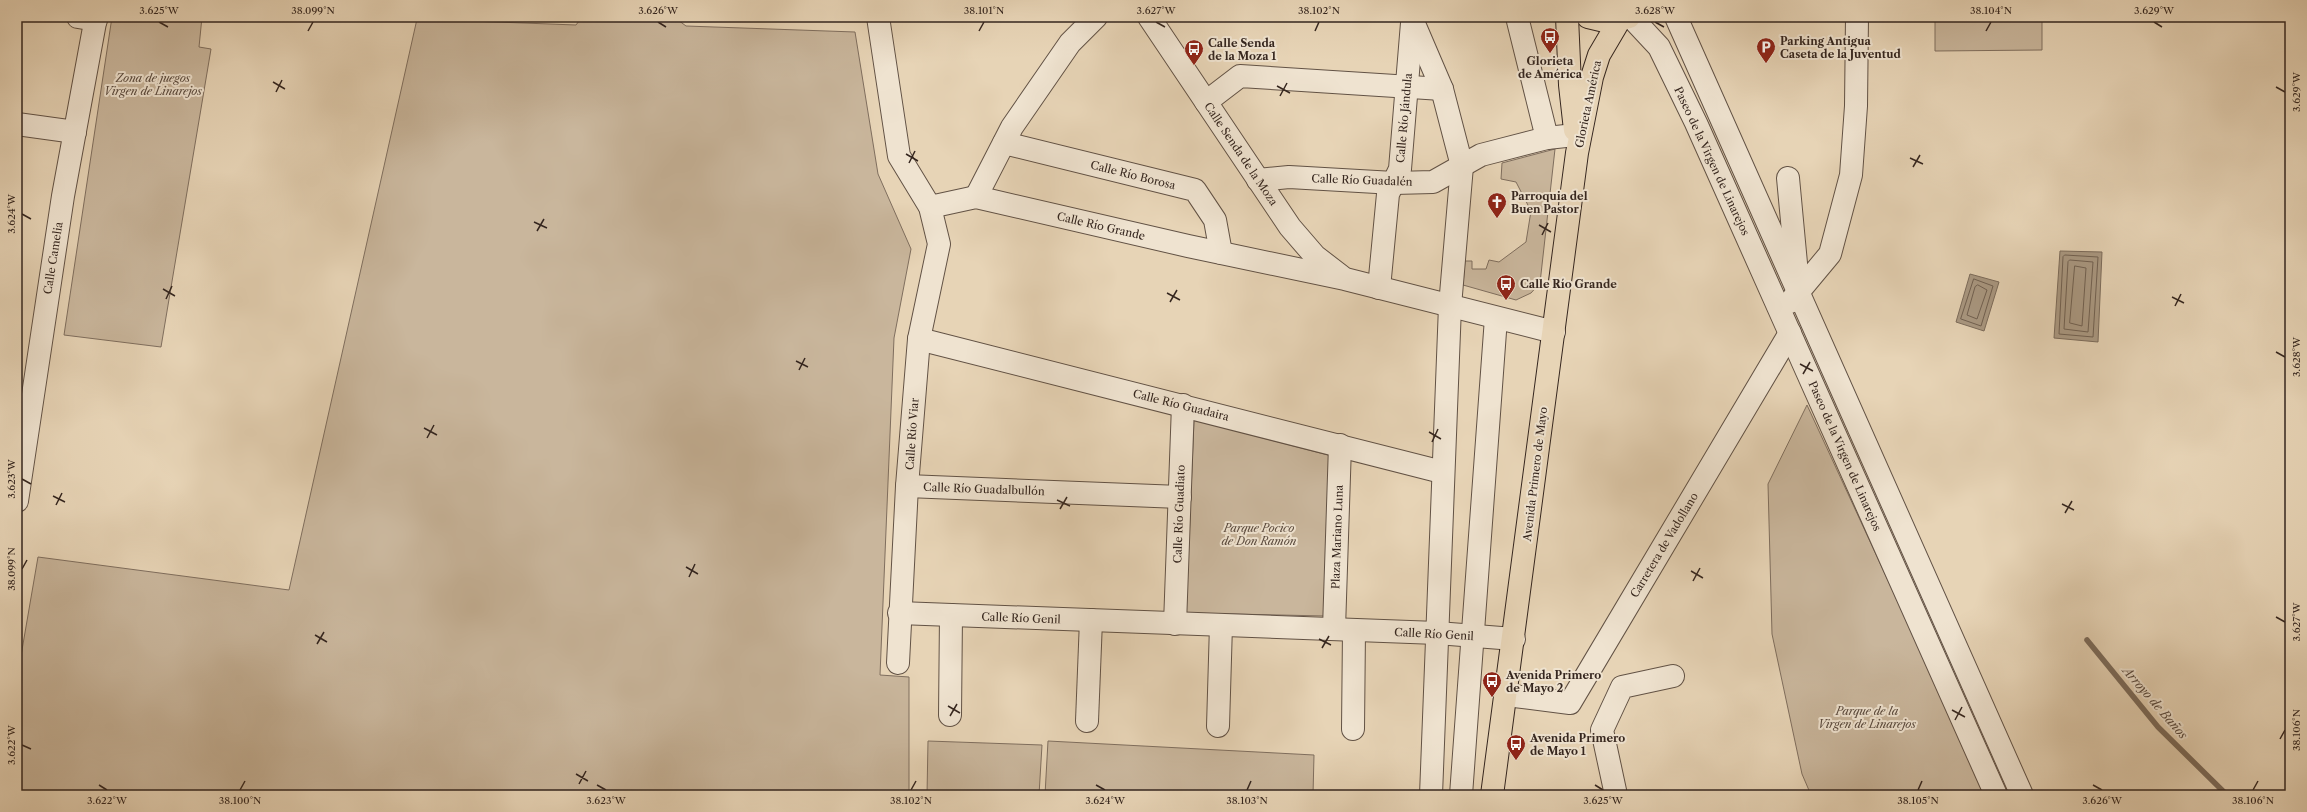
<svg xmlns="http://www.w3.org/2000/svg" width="2307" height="812" font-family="'Libre Caslon Text',serif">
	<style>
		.green { fill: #c9b69c; stroke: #7f6e5e }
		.water { fill: #aa9983; stroke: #7b6b5b }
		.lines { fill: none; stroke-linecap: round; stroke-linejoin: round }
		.shore { stroke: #706051; stroke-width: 1 }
		.stream { stroke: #7b6b5b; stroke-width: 5.5 }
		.minor-casing { stroke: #625245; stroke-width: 24 }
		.major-casing { stroke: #35261f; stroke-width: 24 }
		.minor { stroke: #efe3d0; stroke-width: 22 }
		.major { stroke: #e7d4b6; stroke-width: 22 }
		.ticks { fill: none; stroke: #35261f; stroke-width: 1.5 }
		.labels { text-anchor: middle; stroke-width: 4; stroke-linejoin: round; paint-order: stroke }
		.poi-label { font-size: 11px; font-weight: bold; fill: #35261f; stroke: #efe3d0; text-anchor: start }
		.park-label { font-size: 11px; font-style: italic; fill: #5a4a3e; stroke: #efe3d0 }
		.street-label { font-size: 11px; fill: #35261f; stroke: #efe3d0 }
		.water-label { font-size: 12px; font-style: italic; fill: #58483d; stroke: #efe3d0 }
		.neatline { fill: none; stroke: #35261f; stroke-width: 1.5 }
		.ticks-label { font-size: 10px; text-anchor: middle; fill: #35261f }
	</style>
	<rect width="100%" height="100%" fill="#e7d4b6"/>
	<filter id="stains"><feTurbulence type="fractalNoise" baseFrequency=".005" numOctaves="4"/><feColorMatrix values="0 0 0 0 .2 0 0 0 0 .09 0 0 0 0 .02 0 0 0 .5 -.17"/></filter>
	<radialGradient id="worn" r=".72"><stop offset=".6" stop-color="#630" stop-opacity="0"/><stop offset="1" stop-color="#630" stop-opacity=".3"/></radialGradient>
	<g class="green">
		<polygon points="112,17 202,17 199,47 211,49 161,347 64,335"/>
		<polygon points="582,17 674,17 686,26 855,32 878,174 911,249 894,338 880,675 909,677 909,795 17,795 17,679 38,557 289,590 417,19 576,25"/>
		<polygon points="1935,17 2042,17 2042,50 1935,51"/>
		<polygon points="1555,149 1540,283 1531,293 1516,300 1463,285 1465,261 1472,261 1472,269 1486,269 1489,260 1499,262 1526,242 1531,211 1516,182 1501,179 1502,163"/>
		<polygon points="1807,405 1987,795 1811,795 1802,774 1772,634 1768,484"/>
		<polygon points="1194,420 1332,456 1326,616 1186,613"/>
		<polygon points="928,741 1042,745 1039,795 927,795"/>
		<polygon points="1048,741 1314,755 1313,795 1045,795"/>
	</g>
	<g class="water">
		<polygon points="2060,251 2102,252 2098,342 2054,338"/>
		<polygon points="1970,274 1999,282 1984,331 1956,322"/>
	</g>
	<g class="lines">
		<g class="shore">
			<polygon points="2065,255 2098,257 2093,337 2059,334 2063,257"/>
			<polygon points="2070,260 2093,262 2088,332 2064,329 2068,262"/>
			<polygon points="2075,266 2086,268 2082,326 2070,323"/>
			<polygon points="1974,279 1993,286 1981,326 1961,319"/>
			<polygon points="1978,285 1987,290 1977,319 1967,315 1975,287"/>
		</g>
		<polyline class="stream" points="2087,640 2158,727 2227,795"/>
		<defs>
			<g id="minor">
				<polyline points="78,17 96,20"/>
				<polyline points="878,17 899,156 930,207 939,244 919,339 907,486 898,663"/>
				<polyline points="1149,17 1290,227 1315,256 1341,276"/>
				<polyline points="1517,17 1547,138"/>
				<polyline points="1631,17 1659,47 1696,123 1996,795"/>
				<polyline points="1676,17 2022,795"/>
				<polyline points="1412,19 1442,89 1462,166 1450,306 1431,795"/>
				<polyline points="1206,102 1240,76 1442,89"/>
				<polyline points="17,124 75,132"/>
				<polyline points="1004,143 1195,190 1215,220 1221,253"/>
				<polyline points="1788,178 1797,274"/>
				<polyline points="1258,180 1289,177 1394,183 1433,182 1481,155 1547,138 1575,135"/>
				<polyline points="976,197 1012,127 1070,43 1096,17"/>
				<polyline points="930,207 976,197 1188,246 1345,279 1554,332"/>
				<polyline points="1379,288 1388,194 1400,169 1412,23"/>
				<polyline points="1790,302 1830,254 1851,175 1856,106 1857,17"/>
				<polyline points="919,339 1442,472"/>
				<polyline points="907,486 1180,497"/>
				<polyline points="17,501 63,196 96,17"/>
				<polyline points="899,613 1437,633 1514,639"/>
				<polyline points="1175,624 1183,405"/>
				<polyline points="1334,629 1340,445"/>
				<polyline points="1506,695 1570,703 1790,333"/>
				<polyline points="950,715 951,615"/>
				<polyline points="1087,721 1091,620"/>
				<polyline points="1218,726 1221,625"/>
				<polyline points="1353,729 1354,630"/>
				<polyline points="1461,795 1496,318"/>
				<polyline points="1616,795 1602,730 1622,687 1673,676"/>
			</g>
			<g id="major">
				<polyline points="1567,17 1570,85 1575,130"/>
				<polyline points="1588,17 1609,22 1629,17"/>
				<polyline points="1492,795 1577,153 1592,77 1599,55 1619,21"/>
			</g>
		</defs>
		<use href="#minor" class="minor-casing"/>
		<use href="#major" class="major-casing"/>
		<use href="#minor" class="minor"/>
		<use href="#major" class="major"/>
	</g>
	<path class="ticks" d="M159,22L168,27M658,22L666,27M1156,22L1165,27M1655,22L1664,27M2154,22L2162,27M308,31L313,22M979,31L984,22M1315,31L1319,22M1986,31L1991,22M273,82L285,89M1277,86L1290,93M2276,87L2285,92M276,92L282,80M1280,96L1287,83M906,154L918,161M1910,158L1923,164M909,163L915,151M1913,167L1920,155M22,214L31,219M534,222L547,228M1539,225L1551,232M537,231L544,219M1542,235L1548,223M163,289L175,296M1167,293L1180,300M2172,297L2184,303M166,299L172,286M1170,302L1177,290M2175,306L2181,294M2276,352L2285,357M796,361L808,367M1800,364L1813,371M799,370L805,358M1803,374L1810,362M424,428L437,435M1429,432L1441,439M427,438L434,425M1432,442L1438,429M22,479L31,484M53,496L65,502M1057,500L1070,506M2062,504L2074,510M56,505L62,493M1060,509L1067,497M2065,513L2072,501M686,567L698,574M22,569L27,560M1691,571L1703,578M689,577L695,564M1693,581L1700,568M2276,617L2285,622M315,635L327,642M1319,639L1331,645M317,644L324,632M1322,648L1329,636M948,706L960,713M1952,710L1965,717M950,716L957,704M1955,720L1962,707M2280,739L2285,730M22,745L31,749M576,774L588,781M579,784L586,771M99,785L107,790M597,785L606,790M1096,785L1105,790M1595,785L1603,790M2093,785L2102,790M240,790L245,781M911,790L916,781M1247,790L1251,781M1918,790L1922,781M2253,790L2258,781"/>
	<defs>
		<symbol id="bus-pin" viewBox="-11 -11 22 30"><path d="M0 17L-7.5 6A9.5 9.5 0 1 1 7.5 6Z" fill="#8f2418" stroke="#efe3d0"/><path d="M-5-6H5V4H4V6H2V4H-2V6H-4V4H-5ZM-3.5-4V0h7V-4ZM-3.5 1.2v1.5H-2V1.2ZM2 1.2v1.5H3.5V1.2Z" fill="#fff"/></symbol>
		<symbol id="parking-pin" viewBox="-11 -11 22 30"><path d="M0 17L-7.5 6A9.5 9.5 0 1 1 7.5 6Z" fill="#8f2418" stroke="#efe3d0"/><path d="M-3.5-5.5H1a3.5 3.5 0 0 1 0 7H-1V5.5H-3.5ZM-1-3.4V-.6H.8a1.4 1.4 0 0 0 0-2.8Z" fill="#fff"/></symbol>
		<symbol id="church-pin" viewBox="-11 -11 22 30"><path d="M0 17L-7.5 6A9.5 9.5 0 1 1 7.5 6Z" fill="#8f2418" stroke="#efe3d0"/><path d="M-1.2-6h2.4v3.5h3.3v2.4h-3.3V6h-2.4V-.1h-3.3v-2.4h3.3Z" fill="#fff"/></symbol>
	</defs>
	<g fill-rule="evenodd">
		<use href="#bus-pin" x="1539" y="26" width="22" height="30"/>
		<use href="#parking-pin" x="1755" y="36" width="22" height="30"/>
		<use href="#bus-pin" x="1183" y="38" width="22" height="30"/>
		<use href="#church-pin" x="1486" y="191" width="22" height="30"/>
		<use href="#bus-pin" x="1495" y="273" width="22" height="30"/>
		<use href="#bus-pin" x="1481" y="670" width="22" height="30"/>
		<use href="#bus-pin" x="1505" y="733" width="22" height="30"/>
	</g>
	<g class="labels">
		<g class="poi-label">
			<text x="1780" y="45">Parking Antigua<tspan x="1780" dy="13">Caseta de la Juventud</tspan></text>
			<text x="1208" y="47">Calle Senda<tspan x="1208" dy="13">de la Moza 1</tspan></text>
			<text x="1550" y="65" text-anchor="middle">Glorieta<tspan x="1550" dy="13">de América</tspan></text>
			<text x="1511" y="200">Parroquia del<tspan x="1511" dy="13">Buen Pastor</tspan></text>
			<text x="1520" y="288">Calle Río Grande</text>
			<text x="1506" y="679">Avenida Primero<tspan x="1506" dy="13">de Mayo 2</tspan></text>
			<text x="1530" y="742">Avenida Primero<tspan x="1530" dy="13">de Mayo 1</tspan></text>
		</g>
		<g class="park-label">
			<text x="153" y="82">Zona de juegos<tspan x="153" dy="13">Virgen de Linarejos</tspan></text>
			<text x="1259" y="532">Parque Pocico<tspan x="1259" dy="13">de Don Ramón</tspan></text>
			<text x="1867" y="715">Parque de la<tspan x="1867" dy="13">Virgen de Linarejos</tspan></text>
		</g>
		<g class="street-label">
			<text transform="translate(1588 104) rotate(-78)" y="4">Glorieta América</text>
			<text transform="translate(1404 118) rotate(-85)" y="4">Calle Río Jándula</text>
			<text transform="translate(1241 154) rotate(56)" y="4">Calle Senda de la Moza</text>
			<text transform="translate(1712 161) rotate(65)" y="4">Paseo de la Virgen de Linarejos</text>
			<text transform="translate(1133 175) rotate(14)" y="4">Calle Río Borosa</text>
			<text transform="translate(1362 180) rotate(2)" y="4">Calle Río Guadalén</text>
			<text transform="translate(1101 226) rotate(13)" y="4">Calle Río Grande</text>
			<text transform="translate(53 258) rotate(-81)" y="4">Calle Camelia</text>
			<text transform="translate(1181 405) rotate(14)" y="4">Calle Río Guadaira</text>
			<text transform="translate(912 434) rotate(-86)" y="4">Calle Río Viar</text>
			<text transform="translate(1845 456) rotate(66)" y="4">Paseo de la Virgen de Linarejos</text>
			<text transform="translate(1535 474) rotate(-83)" y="4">Avenida Primero de Mayo</text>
			<text transform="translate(984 489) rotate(2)" y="4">Calle Río Guadalbullón</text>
			<text transform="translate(1179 514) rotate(-88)" y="4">Calle Río Guadiato</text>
			<text transform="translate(1337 537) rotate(-88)" y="4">Plaza Mariano Luna</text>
			<text transform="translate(1664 545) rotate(-59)" y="4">Carretera de Vadollano</text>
			<text transform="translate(1021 618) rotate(2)" y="4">Calle Río Genil</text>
			<text transform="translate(1434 634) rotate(3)" y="4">Calle Río Genil</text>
		</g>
		<g class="water-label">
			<text transform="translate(2155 703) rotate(49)" y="4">Arroyo de Baños</text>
		</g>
	</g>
	<rect width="2307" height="812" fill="none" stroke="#e7d4b6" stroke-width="44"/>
	<rect x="22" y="22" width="2263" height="768" class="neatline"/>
	<g class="ticks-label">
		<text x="159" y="14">3.625°W</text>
		<text x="313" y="14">38.099°N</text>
		<text x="658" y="14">3.626°W</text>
		<text x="984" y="14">38.101°N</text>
		<text x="1156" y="14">3.627°W</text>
		<text x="1319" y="14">38.102°N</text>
		<text x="1655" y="14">3.628°W</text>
		<text x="1991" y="14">38.104°N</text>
		<text x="2154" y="14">3.629°W</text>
		<text transform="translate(2296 92) rotate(-90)" y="4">3.629°W</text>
		<text transform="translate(11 214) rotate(-90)" y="4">3.624°W</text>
		<text transform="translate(2296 357) rotate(-90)" y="4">3.628°W</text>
		<text transform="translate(11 479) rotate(-90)" y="4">3.623°W</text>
		<text transform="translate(11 569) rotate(-90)" y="4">38.099°N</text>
		<text transform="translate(2296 622) rotate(-90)" y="4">3.627°W</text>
		<text transform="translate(2296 730) rotate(-90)" y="4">38.106°N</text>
		<text transform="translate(11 745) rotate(-90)" y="4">3.622°W</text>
		<text x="107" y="804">3.622°W</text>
		<text x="240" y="804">38.100°N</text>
		<text x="606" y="804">3.623°W</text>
		<text x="911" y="804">38.102°N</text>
		<text x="1105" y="804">3.624°W</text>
		<text x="1247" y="804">38.103°N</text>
		<text x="1603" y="804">3.625°W</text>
		<text x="1918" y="804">38.105°N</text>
		<text x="2102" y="804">3.626°W</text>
		<text x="2253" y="804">38.106°N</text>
	</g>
	<rect width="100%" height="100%" filter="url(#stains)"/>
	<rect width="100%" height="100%" fill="url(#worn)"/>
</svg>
